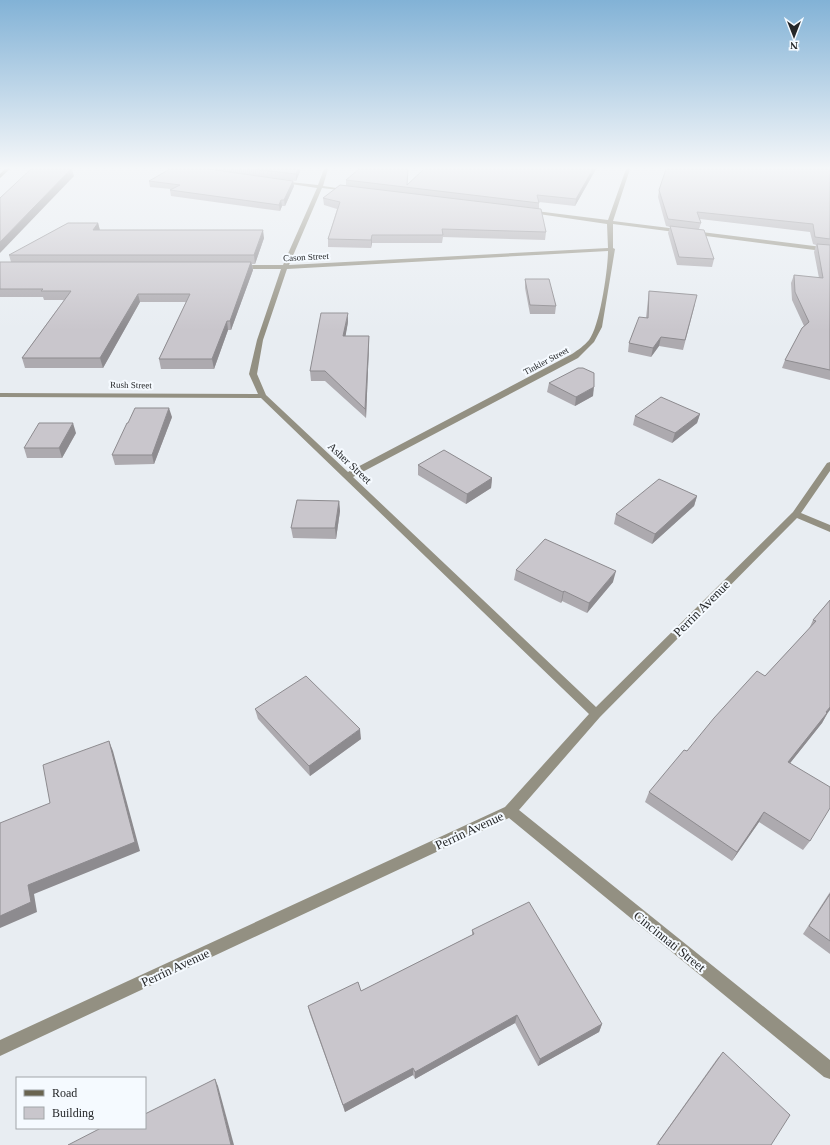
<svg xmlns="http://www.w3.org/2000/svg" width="830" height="1145" font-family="'Times New Roman',serif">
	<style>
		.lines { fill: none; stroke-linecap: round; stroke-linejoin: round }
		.street { fill: #939082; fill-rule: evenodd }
		.secondary { fill: #696450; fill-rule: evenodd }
		.wall { fill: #adaaaf }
		.shaded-wall { fill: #8d8b8f }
		.building { fill: #c9c6cc; stroke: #8d8b8f }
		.labels { text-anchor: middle; stroke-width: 4; stroke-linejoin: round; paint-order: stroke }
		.far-street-label { font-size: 9px; fill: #252729; stroke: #f5faff }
		.street-label { font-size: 11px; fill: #252729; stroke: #f5faff }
		.near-street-label { font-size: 13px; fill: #252729; stroke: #f5faff }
	</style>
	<rect width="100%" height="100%" fill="#e8edf2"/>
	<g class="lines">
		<path class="street" d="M324,169H328L323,186L350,190L348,191L322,188L289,265L608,248L607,224L525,212L528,210L608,220L626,169H630L613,221L830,248V252L613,224V248L615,249L602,327L594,342L578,358L353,477L596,707L793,512L827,463L830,462V471L801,513L830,525V532L797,518L600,717L519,810L830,1060V1079L824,1077L509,818L0,1056V1040L505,807L589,714L261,398L0,397V393L258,394L249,374L257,340L281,269H238L235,267L238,265H283L317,188L278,182L280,181L318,185ZM608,251C608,269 600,326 589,340C585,345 578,350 572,354L348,472L266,395L257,374L263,340L287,269Z"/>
		<polygon class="secondary" points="5,169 10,169 0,178 0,174"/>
	</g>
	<g class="wall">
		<polygon points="170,169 301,169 296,181 268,177 293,181 294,186 285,206 282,206 280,211 171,196 170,190 171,189 150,187 149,181"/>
		<polygon points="424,169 596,169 575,206 539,202 539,209 546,232 545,240 443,237 442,243 372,243 371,248 328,247 328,239 337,209 324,205 323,198 346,185 346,180 408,185"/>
		<polygon points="830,169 830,380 782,368 785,360 804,326 792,300 791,283 794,275 819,278 814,252 816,245 813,244 810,232 700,219 701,223 699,229 714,259 712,267 677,265 668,233 670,227 666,226 658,197 659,190"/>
		<polygon points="98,223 100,230 264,238 255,264 252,264 253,270 231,330 228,330 214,369 161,369 159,359 186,302 140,302 103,368 25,368 22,358 64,300 44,300 43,297 0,297 0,262 11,262 9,255"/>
		<polygon points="525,279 556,306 555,314 530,314 525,288"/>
		<polygon points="649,291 695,304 683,350 659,346 651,357 628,352 629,343 646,318 648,299"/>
		<polygon points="348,322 345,336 369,336 369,345 366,418 325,381 311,381 310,371"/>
		<polygon points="549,383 593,396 575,406 547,392"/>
		<polygon points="700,414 697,423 672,443 633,425 635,416"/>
		<polygon points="172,417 154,464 115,465 112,455"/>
		<polygon points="76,433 62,458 27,458 24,448"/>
		<polygon points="418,465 492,478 491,488 466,504 418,475"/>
		<polygon points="697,496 694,506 652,544 614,524 616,514"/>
		<polygon points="339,501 340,511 336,539 293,538 291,528"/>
		<polygon points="516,570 613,582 587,613 562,601 561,603 514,580"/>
		<polygon points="830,600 827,714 822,723 790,763 810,841 803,850 759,822 732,861 645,802 649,792 687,751 765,676 809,629 813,620"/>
		<polygon points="255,709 361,739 310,776 258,719"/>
		<polygon points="830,892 830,954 803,934"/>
		<polygon points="472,930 602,1024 599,1032 538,1066 515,1023 415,1079 413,1075 345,1112 310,1014 308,1006 361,991 472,935"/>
		<polygon points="723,1052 771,1145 656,1145 717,1059"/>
	</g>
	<g class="shaded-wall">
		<polygon points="71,169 72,169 74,176 0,253 0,242"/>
		<polygon points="298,169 301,169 296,181 296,174"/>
		<polygon points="593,169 596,169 575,206 576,199"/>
		<polygon points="293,181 294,186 285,206 284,200"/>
		<polygon points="281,200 282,206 280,211 279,205"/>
		<polygon points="98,223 100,231 93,230"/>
		<polygon points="263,230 264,238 255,264 254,255"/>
		<polygon points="372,235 372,243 371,248 371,240"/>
		<polygon points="251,262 253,270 231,330 230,321"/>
		<polygon points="138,294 140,302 103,368 100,358"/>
		<polygon points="348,313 348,322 344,345 343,336"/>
		<polygon points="227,321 228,330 214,369 212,359"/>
		<polygon points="369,336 369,345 366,418 365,409"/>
		<polygon points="661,337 659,346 651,357 653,348"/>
		<polygon points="594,387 593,396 575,406 576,397"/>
		<polygon points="169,408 172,417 154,464 152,455"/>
		<polygon points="700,414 697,423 672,443 675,433"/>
		<polygon points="73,423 76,433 62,458 59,448"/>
		<polygon points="492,478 491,488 466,504 467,494"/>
		<polygon points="697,496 694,506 652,544 655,534"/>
		<polygon points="339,501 340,511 336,539 335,528"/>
		<polygon points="616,571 613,582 587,613 589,603"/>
		<polygon points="564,591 562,601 561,603 563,592"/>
		<polygon points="830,707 830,710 827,714 822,723 783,772 788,762"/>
		<polygon points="360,729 361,739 310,776 309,766"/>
		<polygon points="109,741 113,751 140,851 34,894 37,912 0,928 0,916 28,885"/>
		<polygon points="764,812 759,822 732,861 737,852"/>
		<polygon points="517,1015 515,1023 415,1079 415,1072"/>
		<polygon points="602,1024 599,1032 538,1066 540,1059"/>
		<polygon points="413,1068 413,1075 345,1112 343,1105"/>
		<polygon points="215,1079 218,1086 234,1145 231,1145"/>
	</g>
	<g class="building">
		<polygon points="31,169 71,169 0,242 0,198"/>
		<polygon points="170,169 208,169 293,181 284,200 281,200 279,205 170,190 180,185 149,181"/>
		<polygon points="253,169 298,169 296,174"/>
		<polygon points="359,169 408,169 407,185 424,169 593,169 576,199 537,195 539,203 346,180"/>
		<polygon points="666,169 830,169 830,239 815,237 813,224 697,212 701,223 668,219 659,190"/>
		<polygon points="340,185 541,209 546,232 442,229 443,235 372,235 371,240 328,239 340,202 323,198"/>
		<polygon points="68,223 98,223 93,230 263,230 254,255 9,255"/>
		<polygon points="670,226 704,230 714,259 679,257"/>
		<polygon points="817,244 830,245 830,370 785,360 802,328 809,322 795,292 794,275 823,278"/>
		<polygon points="0,262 251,262 230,321 227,321 212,359 159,359 190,294 138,294 100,358 22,358 71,291 41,291 43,289 0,289"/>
		<polygon points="525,279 549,279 556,306 530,305"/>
		<polygon points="649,291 697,295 685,340 661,337 653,348 629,343 639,317 648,318"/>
		<polygon points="321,313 348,313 343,336 369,336 365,409 325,371 310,371"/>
		<polygon points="578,368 583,368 594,373 594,387 576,397 549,383"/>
		<polygon points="661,397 700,414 675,433 635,416"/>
		<polygon points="135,408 169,408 152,455 112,455 127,423 128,423"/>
		<polygon points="39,423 73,423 59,448 24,448"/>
		<polygon points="444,450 492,478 467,494 418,465"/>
		<polygon points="659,479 697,496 655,534 616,514"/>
		<polygon points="297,500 339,501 335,528 291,528"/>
		<polygon points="545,539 616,571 589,603 564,591 563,592 516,570"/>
		<polygon points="830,600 830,707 826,712 827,713 788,762 830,787 830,808 810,841 764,812 737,852 649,792 684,750 687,751 714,718 757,671 765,676 816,621 813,620"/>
		<polygon points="306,676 360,729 309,766 255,709"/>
		<polygon points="109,741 135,842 28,885 31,902 0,916 0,823 50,803 43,765"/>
		<polygon points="830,894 830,941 809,926"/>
		<polygon points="529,902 602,1024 540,1059 517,1015 415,1072 413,1068 343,1105 308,1006 358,982 361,991 474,934 472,930"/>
		<polygon points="723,1052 790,1115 771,1145 660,1145 658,1143"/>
		<polygon points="215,1079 231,1145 68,1145 101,1128 145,1128 145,1114"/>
	</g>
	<linearGradient id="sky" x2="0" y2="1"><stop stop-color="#82b2d6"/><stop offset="0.51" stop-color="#f5f7f9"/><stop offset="1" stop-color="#f5f7f9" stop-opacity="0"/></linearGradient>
	<rect width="830" height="330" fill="url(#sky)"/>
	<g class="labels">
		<g class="far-street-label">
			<text transform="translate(306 257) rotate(-3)" y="3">Cason Street</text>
			<text transform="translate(546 361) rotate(-28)" y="3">Tinkler Street</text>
			<text transform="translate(131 385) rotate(1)" y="3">Rush Street</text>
		</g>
		<g class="street-label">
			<text transform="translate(350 463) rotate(43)" y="4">Asher Street</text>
		</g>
		<g class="near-street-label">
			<text transform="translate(701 608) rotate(-45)" y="5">Perrin Avenue</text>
			<text transform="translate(469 830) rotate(-25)" y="5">Perrin Avenue</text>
			<text transform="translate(670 941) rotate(39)" y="5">Cincinnati Street</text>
			<text transform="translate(175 967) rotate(-25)" y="5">Perrin Avenue</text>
		</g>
	</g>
	<rect x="16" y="1077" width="130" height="52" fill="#f5faff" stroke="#a2a6a9"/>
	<rect x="24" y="1090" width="20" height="6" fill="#696450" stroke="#a2a6a9"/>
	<text x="52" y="1097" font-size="12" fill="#252729">Road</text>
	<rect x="24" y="1107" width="20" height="12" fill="#c9c6cc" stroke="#a2a6a9"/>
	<text x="52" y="1117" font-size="12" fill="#252729">Building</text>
	<g transform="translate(794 36) rotate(180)" stroke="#f5faff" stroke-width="3" paint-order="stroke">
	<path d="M0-3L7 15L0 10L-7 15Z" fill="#252729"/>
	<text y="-6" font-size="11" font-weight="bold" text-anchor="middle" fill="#252729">N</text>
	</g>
</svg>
